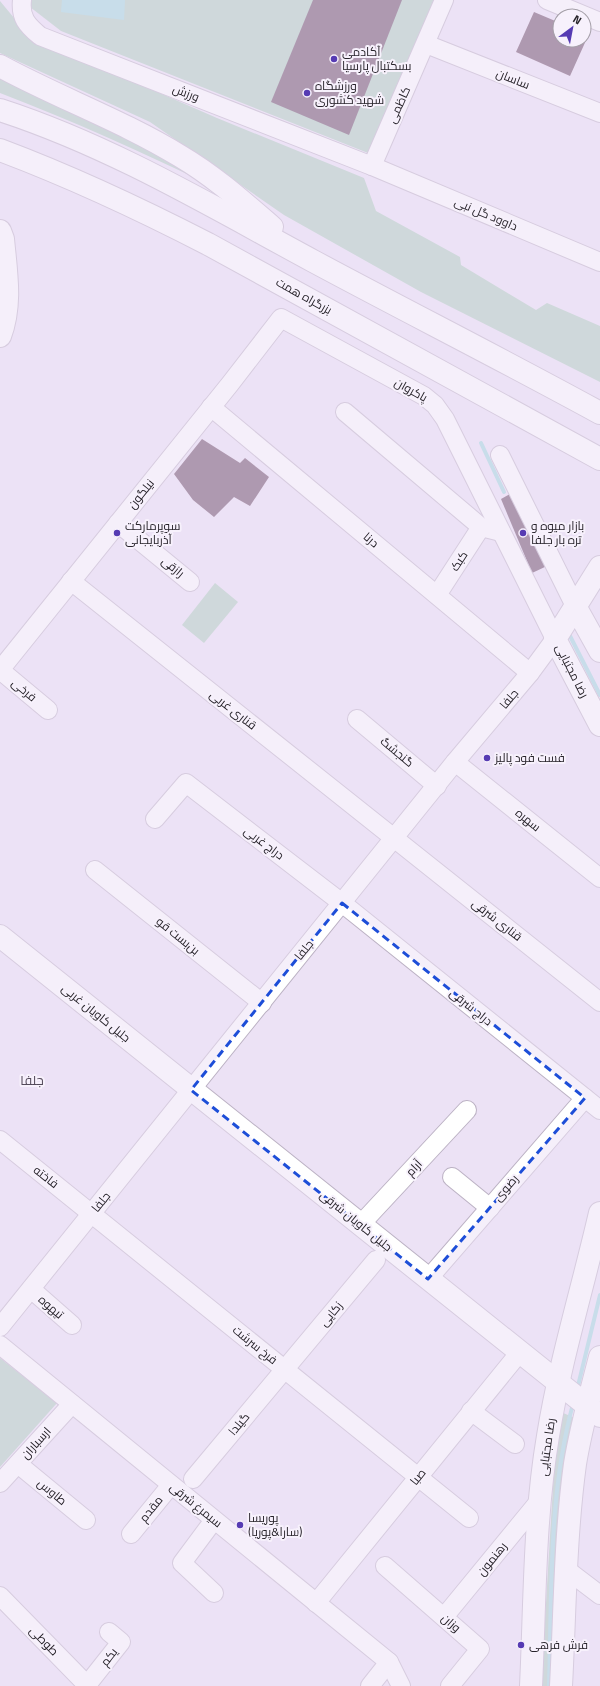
<svg xmlns="http://www.w3.org/2000/svg" width="600" height="1686" font-family="'Titillium Web',Cairo,sans-serif">
	<style>
		.green { fill: #aacdbb }
		.water { fill: #9bd7dc }
		.lines { fill: none; stroke-linecap: round; stroke-linejoin: round }
		.stream { stroke: #9bd7dc; stroke-width: 4 }
		.building { fill: #63415b }
		.minor-casing { stroke: #bcb2c4; stroke-width: 20 }
		.major-casing { stroke: #bcb2c4; stroke-width: 24 }
		.highway-casing { stroke: #bcb2c4; stroke-width: 24 }
		.minor { stroke: #fff; stroke-width: 18 }
		.major { stroke: #fff; stroke-width: 22 }
		.highway { stroke: #fff; stroke-width: 22 }
		.marked { fill: none; stroke: #1d4ed8; stroke-width: 3; stroke-dasharray: 8 5; stroke-linejoin: round }
		.poi-dot { fill: #563bb3; stroke: #f7f1fc; stroke-width: 1.5 }
		.labels { text-anchor: middle; stroke-width: 4; stroke-linejoin: round; paint-order: stroke }
		.poi-label { font-size: 12px; fill: #27232a; stroke: #f7f1fc; text-anchor: start }
		.street-label { font-size: 12px; fill: #27232a; stroke: #f7f1fc }
		.neighbourhood-label { font-size: 13px; fill: #524959; stroke: #f7f1fc }
	</style>
	<rect width="100%" height="100%" fill="#ece2f5"/>
	<g class="green">
		<polygon points="31,0 436,0 373,155 61,31 30,7"/>
		<polygon points="0,1 29,36 217,118 364,178 376,211 460,257 461,265 536,310 547,303 600,326 600,382 421,292 284,215 150,122 0,53"/>
		<path d="M0,76L90,116L214,187C144,153 73,121 0,93Z"/>
		<polygon points="215,583 238,602 204,643 182,625"/>
		<polygon points="0,1358 57,1403 0,1467"/>
		<polygon points="561,1412 577,1419 554,1686 541,1686 555,1453"/>
	</g>
	<polygon class="water" points="62,0 125,0 124,20 61,12"/>
	<g class="lines">
		<g class="stream">
			<polyline points="481,443 504,492"/>
			<polyline points="569,634 600,695"/>
			<polyline points="577,1390 600,1295"/>
			<path d="M549,1686C552,1592 548,1495 573,1404"/>
		</g>
	</g>
	<g class="building">
		<polygon points="313,0 402,0 349,135 271,102"/>
		<polygon points="534,12 560,23 560,40 584,40 584,34 588,36 570,76 516,52"/>
		<polygon points="202,439 240,463 245,458 269,477 250,506 234,497 214,517 193,500 174,474"/>
		<polygon points="512,493 547,566 532,573 501,499"/>
	</g>
	<g class="lines">
		<defs>
			<g id="minor">
				<path d="M22,0C20,18 27,25 40,36L372,166L600,262"/>
				<polyline points="547,0 600,22"/>
				<polyline points="426,44 600,113"/>
				<polyline points="372,166 444,0"/>
				<polyline points="211,407 530,673"/>
				<polyline points="345,412 481,527 501,532"/>
				<polyline points="500,455 575,606"/>
				<polyline points="118,523 190,582"/>
				<polyline points="71,581 600,1002"/>
				<polyline points="437,595 481,527"/>
				<polyline points="0,670 230,384 281,318 424,396 435,405 445,419 555,639 530,673 455,762 0,1327"/>
				<polyline points="0,670 48,710"/>
				<polyline points="357,719 437,786"/>
				<polyline points="455,762 600,878"/>
				<polyline points="155,819 186,783 342,903 600,1110"/>
				<polyline points="95,870 262,1003"/>
				<polyline points="0,1140 469,1518"/>
				<polyline points="452,1177 490,1208"/>
				<polyline points="360,1225 467,1110"/>
				<polyline points="428,1279 585,1098"/>
				<polyline points="31,1289 72,1325"/>
				<polyline points="0,1345 389,1662 401,1686"/>
				<polyline points="471,1411 515,1444"/>
				<polyline points="18,1464 86,1520"/>
				<polyline points="193,1479 376,1260"/>
				<polyline points="0,1483 72,1404"/>
				<polyline points="131,1534 171,1485"/>
				<polyline points="385,1566 480,1649 450,1686"/>
				<polyline points="567,1570 600,1595"/>
				<polyline points="214,1593 182,1563 214,1520"/>
				<polyline points="0,1596 88,1686"/>
				<polyline points="316,1603 520,1352"/>
				<polyline points="444,1617 540,1500"/>
				<polyline points="87,1685 121,1642 109,1632"/>
				<polyline points="370,1686 389,1662"/>
			</g>
			<g id="major">
				<polyline points="600,567 555,639 600,725"/>
				<polyline points="575,606 600,651"/>
				<polyline points="0,936 600,1416"/>
				<path d="M531,1686C535,1603 534,1518 548,1436C560,1361 583,1287 600,1213"/>
				<path d="M561,1686C565,1612 565,1537 575,1464C581,1427 591,1392 600,1357"/>
			</g>
			<g id="highway">
				<path d="M0,66C59,98 123,121 180,156C214,176 243,202 272,227"/>
				<path d="M0,110C111,146 211,206 313,261C408,312 505,361 600,413"/>
				<path d="M0,150C72,177 140,209 208,244L600,459"/>
				<path d="M0,231L3,239C6,272 12,304 0,336"/>
			</g>
		</defs>
		<use href="#minor" class="minor-casing"/>
		<use href="#major" class="major-casing"/>
		<use href="#highway" class="highway-casing"/>
		<use href="#minor" class="minor"/>
		<use href="#major" class="major"/>
		<use href="#highway" class="highway"/>
	</g>
	<path d="M0 0H600V1686H0ZM342,903L585,1098L428,1279L191,1090Z" fill="#ece2f5" fill-opacity=".55" fill-rule="evenodd"/>
	<path class="marked" d="M342,903L585,1098L428,1279L191,1090Z"/>
	<g class="poi-dot">
		<circle cx="334" cy="59" r="4"/>
		<circle cx="307" cy="93" r="4"/>
		<circle cx="117" cy="533" r="4"/>
		<circle cx="523" cy="533" r="4"/>
		<circle cx="487" cy="758" r="4"/>
		<circle cx="240" cy="1525" r="4"/>
		<circle cx="521" cy="1645" r="4"/>
	</g>
	<g class="labels">
		<g class="poi-label">
			<text x="342" y="56">آکادمی<tspan x="342" dy="14">بسکتبال پارسیا</tspan></text>
			<text x="315" y="90">ورزشگاه<tspan x="315" dy="14">شهید کشوری</tspan></text>
			<text x="125" y="530">سوپرمارکت<tspan x="125" dy="14">آذربایجانی</tspan></text>
			<text x="531" y="530">بازار میوه و<tspan x="531" dy="14">تره بار جلفا</tspan></text>
			<text x="495" y="762">فست فود پالیز</text>
			<text x="248" y="1522">پوریسا<tspan x="248" dy="14">(سارا&amp;پوریا)</tspan></text>
			<text x="529" y="1649">فرش فرهی</text>
		</g>
		<g class="street-label">
			<text transform="translate(513 79) rotate(22)" y="4">ساسان</text>
			<text transform="translate(186 93) rotate(21)" y="4">ورزش</text>
			<text transform="translate(399 105) rotate(-66)" y="4">کاظمی</text>
			<text transform="translate(486 214) rotate(23)" y="4">داوود گل نبی</text>
			<text transform="translate(304 296) rotate(29)" y="4">بزرگراه همت</text>
			<text transform="translate(411 390) rotate(29)" y="4">پاکروان</text>
			<text transform="translate(141 494) rotate(-51)" y="4">نیلگون</text>
			<text transform="translate(371 540) rotate(40)" y="4">درنا</text>
			<text transform="translate(459 561) rotate(-57)" y="4">کبک</text>
			<text transform="translate(173 567) rotate(39)" y="4">رازقی</text>
			<text transform="translate(572 671) rotate(63)" y="4">رضا مجتبایی</text>
			<text transform="translate(24 690) rotate(40)" y="4">فرخی</text>
			<text transform="translate(509 699) rotate(-50)" y="4">جلفا</text>
			<text transform="translate(233 710) rotate(38)" y="4">قناری غربی</text>
			<text transform="translate(397 752) rotate(40)" y="4">گنجشگ</text>
			<text transform="translate(528 820) rotate(39)" y="4">سهره</text>
			<text transform="translate(264 843) rotate(37)" y="4">دراج غربی</text>
			<text transform="translate(497 920) rotate(38)" y="4">قناری شرقی</text>
			<text transform="translate(178 936) rotate(39)" y="4">بن‌بست قو</text>
			<text transform="translate(304 950) rotate(-51)" y="4">جلفا</text>
			<text transform="translate(471 1007) rotate(39)" y="4">دراج شرقی</text>
			<text transform="translate(96 1013) rotate(39)" y="4">جلیل کاویان غربی</text>
			<text transform="translate(414 1168) rotate(-47)" y="4">آرام</text>
			<text transform="translate(46 1177) rotate(38)" y="4">فاخته</text>
			<text transform="translate(506 1188) rotate(-49)" y="4">رضوی</text>
			<text transform="translate(101 1202) rotate(-51)" y="4">جلفا</text>
			<text transform="translate(356 1221) rotate(39)" y="4">جلیل کاویان شرقی</text>
			<text transform="translate(51 1307) rotate(41)" y="4">تیهوه</text>
			<text transform="translate(331 1314) rotate(-50)" y="4">زکایی</text>
			<text transform="translate(255 1345) rotate(39)" y="4">فرخ سرشت</text>
			<text transform="translate(239 1424) rotate(-50)" y="4">گیلدا</text>
			<text transform="translate(36 1443) rotate(-48)" y="4">ارسباران</text>
			<text transform="translate(547 1447) rotate(-82)" y="4">رضا مجتبایی</text>
			<text transform="translate(418 1477) rotate(-51)" y="4">صبا</text>
			<text transform="translate(52 1492) rotate(40)" y="4">طاوس</text>
			<text transform="translate(196 1505) rotate(39)" y="4">سیمرغ شرقی</text>
			<text transform="translate(151 1509) rotate(-51)" y="4">مقدم</text>
			<text transform="translate(492 1559) rotate(-51)" y="4">رهنمون</text>
			<text transform="translate(451 1623) rotate(41)" y="4">وزان</text>
			<text transform="translate(44 1641) rotate(46)" y="4">طوطی</text>
			<text transform="translate(109 1657) rotate(-51)" y="4">یکم</text>
		</g>
		<g class="neighbourhood-label">
			<text x="32" y="1085">جلفا</text>
		</g>
	</g>
	<g transform="translate(572 28) rotate(32)"><circle r="19" fill="#f7f1fc" stroke="#a49fa8"/>
	<path d="M0-3L7 15L0 10L-7 15Z" fill="#563bb3"/>
	<text y="-6" font-size="11" font-weight="bold" text-anchor="middle" fill="#27232a">N</text>
	</g>
</svg>
